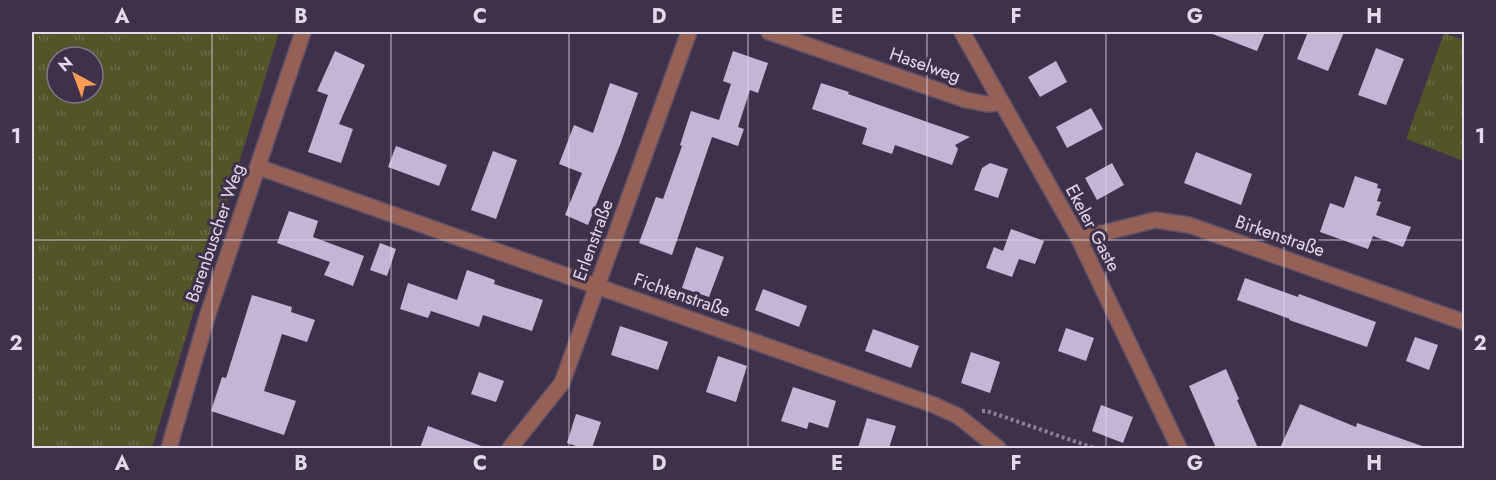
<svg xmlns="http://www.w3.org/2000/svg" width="1496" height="480" font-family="Jost,sans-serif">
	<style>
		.grass { fill: url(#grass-tufts); fill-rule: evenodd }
		.building { fill: #c5b4d4 }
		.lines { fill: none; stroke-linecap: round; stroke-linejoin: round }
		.minor-casing { stroke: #5c4f67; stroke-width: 18 }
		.path { stroke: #8c8095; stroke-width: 4; stroke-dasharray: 3 3; stroke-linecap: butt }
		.minor { stroke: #956056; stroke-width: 15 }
		.grid { fill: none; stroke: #e2daea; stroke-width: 1.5; stroke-opacity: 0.55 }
		.labels { text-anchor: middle; stroke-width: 6; stroke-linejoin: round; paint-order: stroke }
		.street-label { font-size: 18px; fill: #e2daea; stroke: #3f314a }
		.neatline { fill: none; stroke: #e2daea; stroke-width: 2 }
		.grid-label { font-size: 20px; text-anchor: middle; font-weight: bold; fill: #e2daea }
	</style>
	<defs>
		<pattern id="grass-tufts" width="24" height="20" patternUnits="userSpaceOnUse" patternTransform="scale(1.5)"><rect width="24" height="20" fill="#515528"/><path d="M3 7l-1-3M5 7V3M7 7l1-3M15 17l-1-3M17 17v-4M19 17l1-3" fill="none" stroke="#6a6d47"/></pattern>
	</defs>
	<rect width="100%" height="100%" fill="#3f314a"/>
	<g class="grass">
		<path d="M32,32H279L152,448H32ZM57,57H93V93H57Z"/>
		<polygon points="1444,33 1464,40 1464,161 1406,139"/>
	</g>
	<g class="building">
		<polygon points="1210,32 1265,32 1257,51 1210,33"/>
		<polygon points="1308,32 1344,32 1328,71 1297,59"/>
		<polygon points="1376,48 1404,59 1386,105 1358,95"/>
		<polygon points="335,51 365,65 339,124 353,129 341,163 308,152 328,95 317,91"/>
		<polygon points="733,51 768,63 758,93 750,90 738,127 744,129 738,146 712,137 672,255 639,243 656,197 663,199 682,146 680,145 691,111 719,120 731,84 723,81"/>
		<polygon points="1056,61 1067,82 1040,97 1028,77"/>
		<polygon points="610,83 638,93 620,145 588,225 565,215 582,173 559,164 574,125 593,133"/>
		<polygon points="821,83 849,92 848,94 970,137 955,145 958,149 952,165 895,145 892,154 862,144 867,128 812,109"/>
		<polygon points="1091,108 1103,129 1067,148 1056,127"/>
		<polygon points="396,146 447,165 439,186 388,167"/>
		<polygon points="493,151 517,160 496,219 471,210"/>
		<polygon points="1196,152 1252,174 1241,205 1184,183"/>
		<polygon points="990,163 1008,169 998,198 974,190 982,168"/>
		<polygon points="1112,163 1124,185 1097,200 1085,178"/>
		<polygon points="1355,176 1378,184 1377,188 1381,189 1377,201 1381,202 1376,215 1411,227 1403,247 1373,236 1368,249 1320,232 1330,203 1344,208"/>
		<polygon points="289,211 318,221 313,237 364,256 353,286 324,275 330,262 277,243"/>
		<polygon points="1011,229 1044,241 1035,264 1019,259 1012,277 986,268 994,247 1003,251"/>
		<polygon points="380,243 396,249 387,276 370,270"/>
		<polygon points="696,247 724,257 709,297 682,288"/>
		<polygon points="467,270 495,280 494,284 543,300 532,331 483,315 479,327 431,311 428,318 400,309 408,283 457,300"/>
		<polygon points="1245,278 1298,297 1299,294 1376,322 1367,347 1289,320 1290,319 1237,300"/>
		<polygon points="763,289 807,306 799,327 755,310"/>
		<polygon points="252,295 292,307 291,312 315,320 307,342 282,334 264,391 296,401 284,435 211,411 222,377 226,378"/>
		<polygon points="620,326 668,342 658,370 611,355"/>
		<polygon points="1066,328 1094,338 1086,361 1058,351"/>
		<polygon points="873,329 919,346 911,368 865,351"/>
		<polygon points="1415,337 1438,345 1429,370 1406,361"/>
		<polygon points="971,352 1000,362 990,393 961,383"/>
		<polygon points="718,356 747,366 736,402 706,392"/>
		<polygon points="1226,369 1239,399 1237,400 1258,448 1216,448 1189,386"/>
		<polygon points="479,372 504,381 496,402 471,394"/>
		<polygon points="793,387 836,401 828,428 809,422 807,429 781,421"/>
		<polygon points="1300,404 1356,427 1357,423 1422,446 1421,448 1280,448"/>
		<polygon points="1101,405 1133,417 1123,443 1092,431"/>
		<polygon points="576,414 601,422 592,448 582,448 567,443"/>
		<polygon points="867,418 896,426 889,448 858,448"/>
		<polygon points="428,426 484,447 483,448 420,448"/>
	</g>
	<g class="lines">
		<defs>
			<g id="minor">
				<polyline points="769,32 966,100 987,104 1001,103"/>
				<polyline points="962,32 1079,239 1179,448"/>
				<polyline points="258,167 934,405 958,416 998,448"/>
				<polyline points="1079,239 1155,220 1189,225 1464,322"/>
				<polyline points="169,448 207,317 303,32"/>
				<polyline points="510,448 562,383 689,32"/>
			</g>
		</defs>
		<use href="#minor" class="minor-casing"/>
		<polyline class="path" points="982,411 987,411 1094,448"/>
		<use href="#minor" class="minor"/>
	</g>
	<path class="grid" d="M212,32V448M391,32V448M569,32V448M748,32V448M927,32V448M1106,32V448M1284,32V448M32,240H1464"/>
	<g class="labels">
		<g class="street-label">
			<text transform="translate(925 65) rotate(19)" y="6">Haselweg</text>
			<text transform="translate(1093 228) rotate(62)" y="6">Ekeler Gaste</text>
			<text transform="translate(215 233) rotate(-71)" y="6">Barenbuscher Weg</text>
			<text transform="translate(1280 236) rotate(19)" y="6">Birkenstraße</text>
			<text transform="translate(593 240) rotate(-70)" y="6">Erlenstraße</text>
			<text transform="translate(682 295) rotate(19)" y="6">Fichtenstraße</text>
		</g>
	</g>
	<rect width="1496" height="480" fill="none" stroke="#3f314a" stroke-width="66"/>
	<g transform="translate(75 75) rotate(319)"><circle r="28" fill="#3f314a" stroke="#80758a" stroke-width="1.5"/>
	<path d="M0-4.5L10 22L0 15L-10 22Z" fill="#fd9d55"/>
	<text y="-9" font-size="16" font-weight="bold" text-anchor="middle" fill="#e2daea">N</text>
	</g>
	<rect x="33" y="33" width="1430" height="414" class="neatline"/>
	<g class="grid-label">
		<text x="122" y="23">A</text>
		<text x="301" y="23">B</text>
		<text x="480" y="23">C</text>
		<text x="659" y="23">D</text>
		<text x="837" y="23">E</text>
		<text x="1016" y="23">F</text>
		<text x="1195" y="23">G</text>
		<text x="1374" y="23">H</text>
		<text x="16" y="143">1</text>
		<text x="1480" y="143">1</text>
		<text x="16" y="350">2</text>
		<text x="1480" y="350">2</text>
		<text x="122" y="470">A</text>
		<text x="301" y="470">B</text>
		<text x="480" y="470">C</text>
		<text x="659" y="470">D</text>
		<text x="837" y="470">E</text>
		<text x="1016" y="470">F</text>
		<text x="1195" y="470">G</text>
		<text x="1374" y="470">H</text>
	</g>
</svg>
